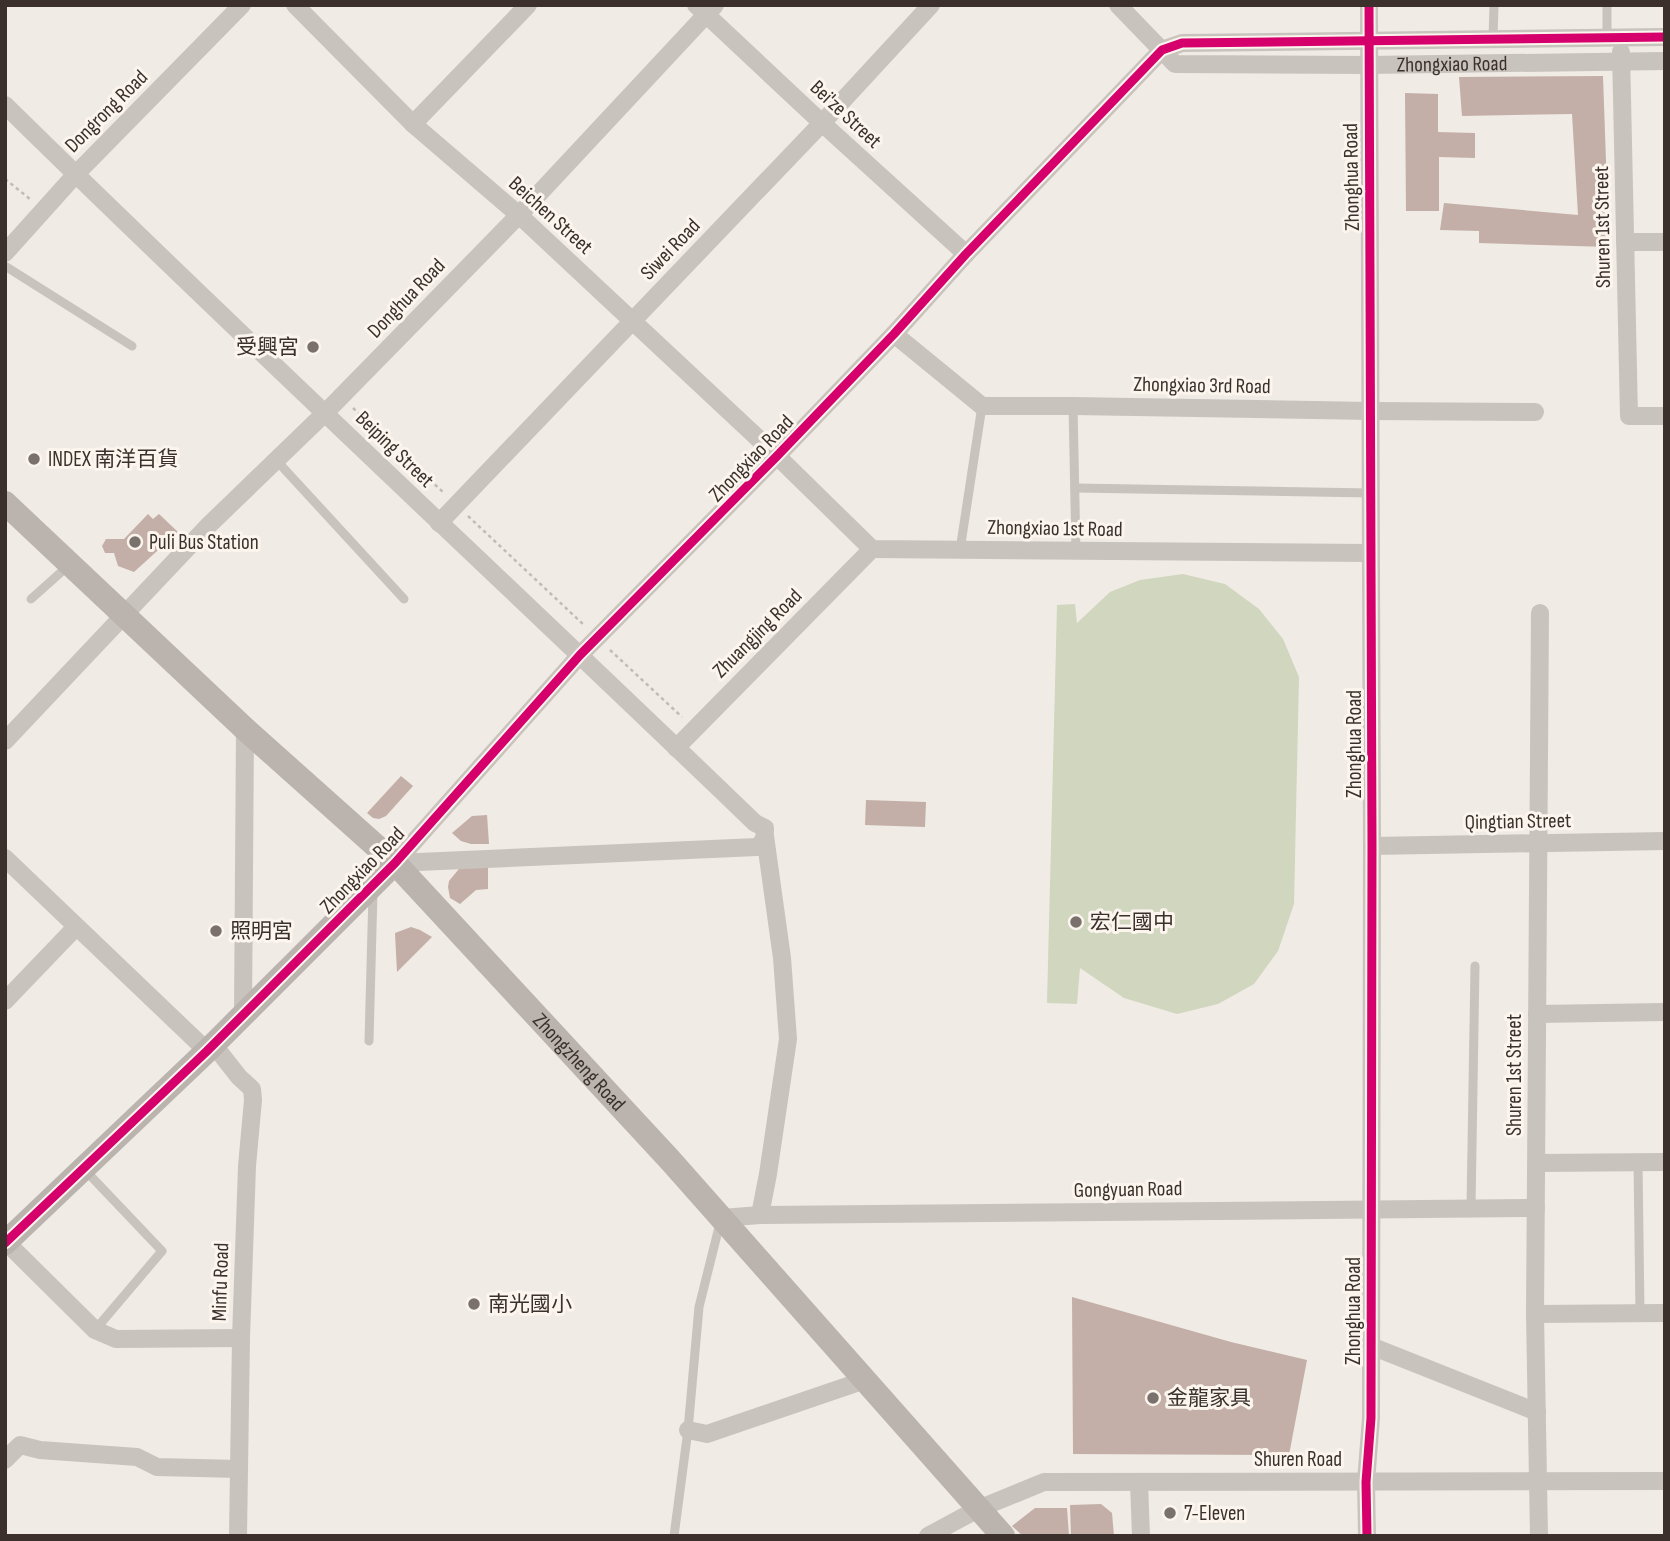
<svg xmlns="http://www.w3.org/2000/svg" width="1670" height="1541" font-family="'Sofia Sans Condensed','Noto Sans TC',sans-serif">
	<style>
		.green { fill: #d1d6bf }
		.building { fill: #c3afa7 }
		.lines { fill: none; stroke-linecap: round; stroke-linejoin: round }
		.path { stroke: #c2bbb6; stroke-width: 2.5; stroke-dasharray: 3.5 3.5; stroke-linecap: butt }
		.lane { stroke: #c9c3be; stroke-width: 9 }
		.street { stroke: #c9c3be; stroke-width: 18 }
		.secondary { stroke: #bab3ae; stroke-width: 24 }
		.cycleway-casing { stroke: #fbf5ee; stroke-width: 13 }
		.cycleway { stroke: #d6006c; stroke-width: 9 }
		.poi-dot { fill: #7a716c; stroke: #fbf5ee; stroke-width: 2.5 }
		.labels { text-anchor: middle; stroke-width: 6; stroke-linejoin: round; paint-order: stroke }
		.street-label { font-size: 21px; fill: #3b302b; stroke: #fbf5ee }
		.poi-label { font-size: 21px; fill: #3b302b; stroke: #fbf5ee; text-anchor: start }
	</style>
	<rect width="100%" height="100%" fill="#f0ebe5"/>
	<polygon class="green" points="1183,574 1225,584 1259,609 1283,639 1299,677 1294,904 1278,951 1254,984 1218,1004 1177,1014 1124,998 1080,968 1077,1004 1047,1003 1057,605 1075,604 1077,623 1110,592 1140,580"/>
	<g class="building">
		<polygon points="1603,76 1609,247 1479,243 1479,231 1440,230 1444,203 1578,215 1572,114 1462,116 1459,77"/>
		<polygon points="1405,93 1438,94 1438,132 1475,133 1475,158 1439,157 1439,211 1406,211"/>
		<polygon points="148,514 153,519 159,514 178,532 134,572 118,566 114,553 105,553 102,546 106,539 124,539"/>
		<polygon points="401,776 413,786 386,816 379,819 373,818 367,813"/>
		<polygon points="866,800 926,802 925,827 865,825"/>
		<polygon points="487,815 489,844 471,844 461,841 452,833 472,816"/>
		<polygon points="463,864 488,864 488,889 476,890 460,904 450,898 448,887 449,881"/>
		<polygon points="411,927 420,930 432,937 397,972 395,933"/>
		<polygon points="1072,1297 1231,1342 1307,1360 1289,1455 1073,1454"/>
		<polygon points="1101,1504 1112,1513 1114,1536 1071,1536 1070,1505"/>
		<polygon points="1035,1508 1067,1508 1069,1536 1023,1536 1012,1526"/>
	</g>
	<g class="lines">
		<g class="path">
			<polyline points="5,179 30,199"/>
			<polyline points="353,408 445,494"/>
			<polyline points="468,516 585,626"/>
			<polyline points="610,650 682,717"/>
		</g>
		<g class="lane">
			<polyline points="1607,5 1607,38"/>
			<polyline points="1493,39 1494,5"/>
			<polyline points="5,266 132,346"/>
			<polyline points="1073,406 1076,551"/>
			<polyline points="276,460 404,599"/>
			<polyline points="1075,488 1371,493"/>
			<polyline points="960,550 982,406"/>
			<polyline points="31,599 68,566"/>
			<polyline points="369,1041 373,892"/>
			<polyline points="1638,1162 1640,1313"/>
			<polyline points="84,1169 162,1251 95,1330"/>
			<polyline points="1471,1207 1475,966"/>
			<polyline points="674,1536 688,1430 699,1307 720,1223"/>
		</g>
		<g class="street">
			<polyline points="295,5 413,124 519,215 777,456 872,549 1370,553"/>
			<polyline points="696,5 822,123 966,254"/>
			<path id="s1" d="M1118,5L1175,64L1368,65L1665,61"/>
			<polyline points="1621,52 1629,416 1665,416"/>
			<path d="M5,105C252,348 506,583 755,823L765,828C765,837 764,842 757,847L395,863"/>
			<polyline points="413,124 528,5"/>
			<polyline points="1625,242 1665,242"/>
			<polyline points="5,253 76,174 242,5"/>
			<polyline points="894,334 982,406 1073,406 1371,411 1535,412"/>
			<polyline points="439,523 822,123 931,5"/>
			<polyline points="5,741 209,525 325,413 519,215 715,5"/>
			<polyline points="676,748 872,549"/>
			<polyline points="1372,846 1665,841"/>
			<polyline points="5,858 207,1051"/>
			<polyline points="395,863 580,655 777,456 894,334 966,254 1162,50 1182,43 1665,37"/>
			<polyline points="5,1001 76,927"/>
			<polyline points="243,1014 245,729"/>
			<polyline points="1537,1014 1665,1012"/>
			<polyline points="213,1044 239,1077 252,1089 253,1100 247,1166 241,1338 238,1536"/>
			<polyline points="1537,1163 1665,1162"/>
			<polyline points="760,1215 768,1174 788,1039 782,958 765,836"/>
			<polyline points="722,1218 760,1215 1536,1208"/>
			<polyline points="5,1241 95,1330 116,1339 241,1338"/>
			<polyline points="1535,1314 1665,1313"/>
			<polyline points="1371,1346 1537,1412"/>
			<polyline points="688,1430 707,1434 865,1380"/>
			<polyline points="5,1460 20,1445 40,1450 137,1457 157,1467 239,1469"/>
			<polyline points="1139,1482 1141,1536"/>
			<polyline points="928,1536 978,1509 1044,1482 1665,1481"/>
			<polyline points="1367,1536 1366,1482 1371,1418 1372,846 1369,5"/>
			<polyline points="1539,1536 1535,1314 1540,613"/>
		</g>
		<g class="secondary">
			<path id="s2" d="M5,503L245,729L395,863L670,1160L1003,1536"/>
			<polyline points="5,1243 207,1051 395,863"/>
		</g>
		<defs>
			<g id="cycleway">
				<polyline points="5,1243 207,1051 395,863 580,655 777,456 894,334 966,254 1162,50 1182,43 1665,37"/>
				<polyline points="1367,1536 1366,1482 1371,1418 1372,846 1369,5"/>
			</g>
		</defs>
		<use href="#cycleway" class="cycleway-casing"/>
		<use href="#cycleway" class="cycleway"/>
	</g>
	<g class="poi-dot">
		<circle cx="313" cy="347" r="7"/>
		<circle cx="34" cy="459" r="7"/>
		<circle cx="135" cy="542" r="7"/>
		<circle cx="1076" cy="922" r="7"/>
		<circle cx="216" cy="931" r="7"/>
		<circle cx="474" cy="1304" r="7"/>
		<circle cx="1153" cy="1398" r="7"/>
		<circle cx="1170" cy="1513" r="7"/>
	</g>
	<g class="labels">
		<g class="street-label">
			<text dy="7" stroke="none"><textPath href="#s1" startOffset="359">Zhongxiao Road</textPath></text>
			<text transform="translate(106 111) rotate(-45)" y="7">Dongrong Road</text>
			<text transform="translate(846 114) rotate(43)" y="7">Bei'ze Street</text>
			<text transform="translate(1351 177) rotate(-91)" y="7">Zhonghua Road</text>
			<text transform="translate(551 215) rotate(42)" y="7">Beichen Street</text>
			<text transform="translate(1602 227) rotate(-91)" y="7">Shuren 1st Street</text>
			<text transform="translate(670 249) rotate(-46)" y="7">Siwei Road</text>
			<text transform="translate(406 298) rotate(-46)" y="7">Donghua Road</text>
			<text transform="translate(1202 385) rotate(1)" y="7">Zhongxiao 3rd Road</text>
			<text transform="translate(395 449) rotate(44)" y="7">Beiping Street</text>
			<text transform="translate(751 458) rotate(-46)" y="7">Zhongxiao Road</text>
			<text transform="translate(1055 528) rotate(1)" y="7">Zhongxiao 1st Road</text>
			<text transform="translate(757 633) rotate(-45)" y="7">Zhuangjing Road</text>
			<text transform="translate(1354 744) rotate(-90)" y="7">Zhonghua Road</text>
			<text transform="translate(1518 821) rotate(-1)" y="7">Qingtian Street</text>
			<text transform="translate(362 870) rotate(-46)" y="7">Zhongxiao Road</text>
			<text dy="7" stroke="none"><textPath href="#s2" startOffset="802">Zhongzheng Road</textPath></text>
			<text transform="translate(1514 1075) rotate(-90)" y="7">Shuren 1st Street</text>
			<text transform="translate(1128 1189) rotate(-1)" y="7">Gongyuan Road</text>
			<text transform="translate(220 1282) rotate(-88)" y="7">Minfu Road</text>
			<text transform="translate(1353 1311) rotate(-90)" y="7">Zhonghua Road</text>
			<text x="1298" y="1466">Shuren Road</text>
		</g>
		<g class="poi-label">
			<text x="299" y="354" text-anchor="end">受興宮</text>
			<text x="48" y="466">INDEX 南洋百貨</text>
			<text x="149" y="549">Puli Bus Station</text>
			<text x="1090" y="929">宏仁國中</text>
			<text x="230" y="938">照明宮</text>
			<text x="488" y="1311">南光國小</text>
			<text x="1167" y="1405">金龍家具</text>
			<text x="1184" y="1520">7-Eleven</text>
		</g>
	</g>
	<rect width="1670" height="1541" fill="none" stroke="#3b302b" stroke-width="14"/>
</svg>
